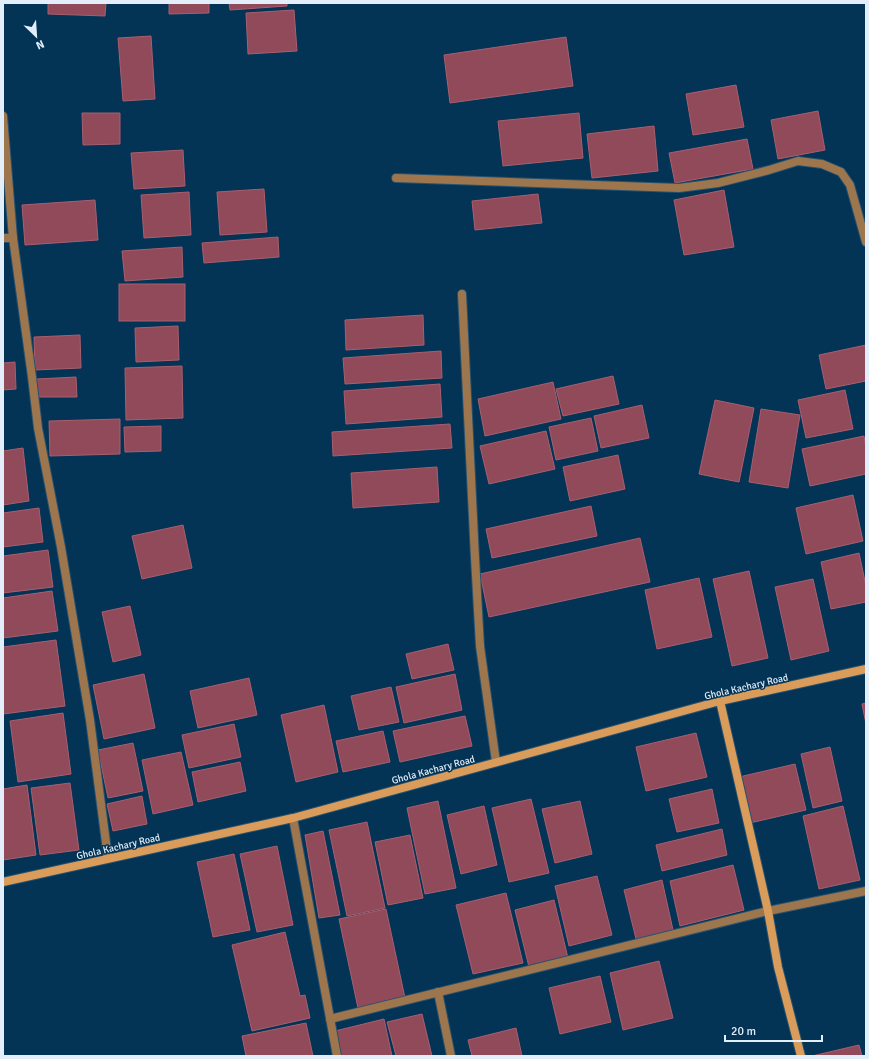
<svg xmlns="http://www.w3.org/2000/svg" width="869" height="1059" font-family="Signika,sans-serif">
	<style>
		.building { fill: #914a5a; stroke: #a85f6f }
		.lines { fill: none; stroke-linecap: round; stroke-linejoin: round }
		.street-casing { stroke: #27516f; stroke-width: 10 }
		.secondary-casing { stroke: #27516f; stroke-width: 10 }
		.street { stroke: #9d764e; stroke-width: 8 }
		.secondary { stroke: #da9c5a; stroke-width: 8 }
		.labels { text-anchor: middle; stroke-width: 3; stroke-linejoin: round; paint-order: stroke }
		.street-label { font-size: 10px; fill: #e2eef9; stroke: #033355 }
	</style>
	<rect width="100%" height="100%" fill="#033355"/>
	<g class="building">
		<polygon points="48,3 106,3 105,16 48,14"/>
		<polygon points="169,3 209,3 209,13 169,14"/>
		<polygon points="229,3 287,3 287,6 230,10"/>
		<polygon points="294,10 297,51 248,54 246,13"/>
		<polygon points="151,36 155,99 123,101 118,38"/>
		<polygon points="566,37 573,86 450,103 444,55"/>
		<polygon points="736,85 744,127 693,135 686,94"/>
		<polygon points="818,111 825,150 778,159 771,120"/>
		<polygon points="82,113 120,113 120,144 83,145"/>
		<polygon points="579,113 583,158 503,166 498,121"/>
		<polygon points="654,126 658,171 592,178 587,134"/>
		<polygon points="747,139 753,169 675,183 669,153"/>
		<polygon points="183,150 185,186 134,189 131,153"/>
		<polygon points="264,189 267,232 220,235 217,192"/>
		<polygon points="724,190 734,247 684,255 674,200"/>
		<polygon points="189,192 191,235 144,238 141,195"/>
		<polygon points="538,194 542,223 475,230 472,201"/>
		<polygon points="95,200 98,240 25,245 22,205"/>
		<polygon points="278,237 279,257 204,263 202,243"/>
		<polygon points="182,247 183,277 125,281 122,251"/>
		<rect x="119" y="284" width="66" height="37"/>
		<polygon points="423,315 424,345 346,350 345,320"/>
		<polygon points="178,326 179,360 136,362 135,328"/>
		<polygon points="80,335 81,368 35,370 34,337"/>
		<polygon points="866,345 866,381 826,389 819,355"/>
		<polygon points="441,351 442,378 345,384 343,358"/>
		<polygon points="15,362 16,389 3,390 3,363"/>
		<polygon points="182,366 183,418 126,420 125,368"/>
		<polygon points="613,376 619,404 563,416 556,389"/>
		<polygon points="76,377 77,397 37,397 36,379"/>
		<polygon points="553,382 561,419 485,436 478,399"/>
		<polygon points="440,384 442,417 346,424 344,391"/>
		<polygon points="845,390 853,429 806,438 798,400"/>
		<polygon points="715,400 754,408 739,482 699,474"/>
		<polygon points="642,405 649,438 601,448 594,416"/>
		<polygon points="761,409 800,415 788,488 749,482"/>
		<polygon points="591,418 598,451 556,460 549,427"/>
		<polygon points="120,419 120,454 50,456 49,421"/>
		<polygon points="450,424 452,448 333,456 332,432"/>
		<polygon points="161,426 161,451 125,452 124,427"/>
		<polygon points="546,431 555,469 489,484 480,446"/>
		<polygon points="864,436 866,448 866,474 810,486 802,449"/>
		<polygon points="23,448 29,501 3,505 3,451"/>
		<polygon points="618,455 625,489 570,501 563,467"/>
		<polygon points="437,467 439,502 353,508 351,473"/>
		<polygon points="853,495 863,541 806,554 796,508"/>
		<polygon points="591,506 597,536 492,558 486,529"/>
		<polygon points="39,508 43,542 3,547 3,513"/>
		<polygon points="183,525 192,568 142,579 132,536"/>
		<polygon points="640,538 650,582 489,617 480,574"/>
		<polygon points="48,550 53,587 3,593 3,556"/>
		<polygon points="859,553 866,586 866,602 831,609 821,562"/>
		<polygon points="749,571 768,658 732,666 713,579"/>
		<polygon points="699,578 712,637 657,649 645,590"/>
		<polygon points="813,579 829,651 791,660 775,587"/>
		<polygon points="52,591 58,631 3,638 3,598"/>
		<polygon points="130,606 141,655 113,662 102,612"/>
		<polygon points="56,640 65,706 3,714 3,647"/>
		<polygon points="448,644 454,670 412,679 406,654"/>
		<polygon points="144,674 155,728 104,739 93,685"/>
		<polygon points="455,674 462,710 404,723 396,687"/>
		<polygon points="249,678 257,715 198,728 190,691"/>
		<polygon points="391,687 399,722 359,730 351,696"/>
		<polygon points="866,703 866,724 862,704"/>
		<polygon points="324,705 338,772 296,782 281,715"/>
		<polygon points="63,713 71,774 18,782 10,721"/>
		<polygon points="465,716 472,746 400,762 393,731"/>
		<polygon points="234,724 241,757 189,768 182,735"/>
		<polygon points="383,731 390,762 343,772 336,741"/>
		<polygon points="696,733 707,777 646,791 636,747"/>
		<polygon points="133,743 143,791 108,798 98,750"/>
		<polygon points="830,747 842,801 813,808 801,754"/>
		<polygon points="181,752 193,805 153,814 142,760"/>
		<polygon points="240,762 246,791 198,802 192,772"/>
		<polygon points="795,764 806,810 750,823 739,777"/>
		<polygon points="70,783 79,850 40,855 31,788"/>
		<polygon points="27,785 36,855 3,860 3,789"/>
		<polygon points="712,789 719,823 677,832 669,799"/>
		<polygon points="142,796 147,824 113,831 107,804"/>
		<polygon points="531,799 549,873 509,882 492,808"/>
		<polygon points="438,801 456,888 425,894 407,808"/>
		<polygon points="580,801 592,854 555,863 542,809"/>
		<polygon points="484,806 497,865 461,874 447,815"/>
		<polygon points="843,806 860,880 819,889 803,816"/>
		<polygon points="367,822 385,908 347,916 329,830"/>
		<polygon points="722,829 727,855 662,871 656,845"/>
		<polygon points="323,831 340,915 319,918 305,835"/>
		<polygon points="410,835 423,898 388,905 375,842"/>
		<polygon points="277,846 293,925 257,932 240,854"/>
		<polygon points="234,854 250,930 213,937 197,862"/>
		<polygon points="733,865 744,910 680,926 670,881"/>
		<polygon points="597,876 612,935 569,946 555,886"/>
		<polygon points="662,880 673,930 636,939 624,890"/>
		<polygon points="506,893 523,963 473,974 456,905"/>
		<polygon points="554,900 568,958 529,967 515,910"/>
		<polygon points="386,909 405,998 358,1008 339,919"/>
		<polygon points="285,932 300,996 305,995 310,1018 252,1031 232,945"/>
		<polygon points="659,961 673,1018 623,1030 610,973"/>
		<polygon points="600,976 611,1022 560,1034 549,988"/>
		<polygon points="422,1014 432,1056 396,1056 387,1022"/>
		<polygon points="384,1019 392,1056 341,1056 335,1031"/>
		<polygon points="306,1023 313,1056 246,1056 242,1036"/>
		<polygon points="516,1028 522,1056 472,1056 468,1040"/>
		<polygon points="859,1045 862,1056 812,1056"/>
	</g>
	<g class="lines">
		<defs>
			<g id="street">
				<polyline points="3,116 13,238 32,377 38,428 61,547 90,720 108,858"/>
				<polyline points="396,178 679,188 718,183 769,170 798,161 822,164 841,172 850,185 866,242"/>
				<polyline points="3,238 13,238"/>
				<polyline points="462,294 475,558 480,646 496,762"/>
				<polyline points="293,818 337,1056"/>
				<polyline points="438,992 451,1056"/>
				<polyline points="330,1019 768,911 866,891"/>
			</g>
			<g id="secondary">
				<polyline points="720,701 768,911 778,967 801,1056"/>
				<polyline points="3,882 293,818 720,701 866,669"/>
			</g>
		</defs>
		<use href="#street" class="street-casing"/>
		<use href="#secondary" class="secondary-casing"/>
		<use href="#street" class="street"/>
		<use href="#secondary" class="secondary"/>
	</g>
	<g class="labels">
		<g class="street-label">
			<text transform="translate(746 686) rotate(-13)" y="4">Ghola Kachary Road</text>
			<text transform="translate(433 769) rotate(-15)" y="4">Ghola Kachary Road</text>
			<text transform="translate(118 846) rotate(-13)" y="4">Ghola Kachary Road</text>
		</g>
	</g>
	<rect width="869" height="1059" fill="none" stroke="#e2eef9" stroke-width="8"/>
	<g transform="translate(36 36) rotate(155)" stroke="#033355" stroke-width="3" paint-order="stroke">
	<path d="M0-3L7 15L0 10L-7 15Z" fill="#e2eef9"/>
	<text y="-6" font-size="11" font-weight="bold" text-anchor="middle" fill="#e2eef9">N</text>
	</g>
	<path d="M725 1035v6h97v-6" fill="none" stroke="#e2eef9" stroke-width="2"/>
	<text x="731" y="1035" font-size="12" fill="#e2eef9" stroke="#033355" stroke-width="3" paint-order="stroke">20 m</text>
</svg>
